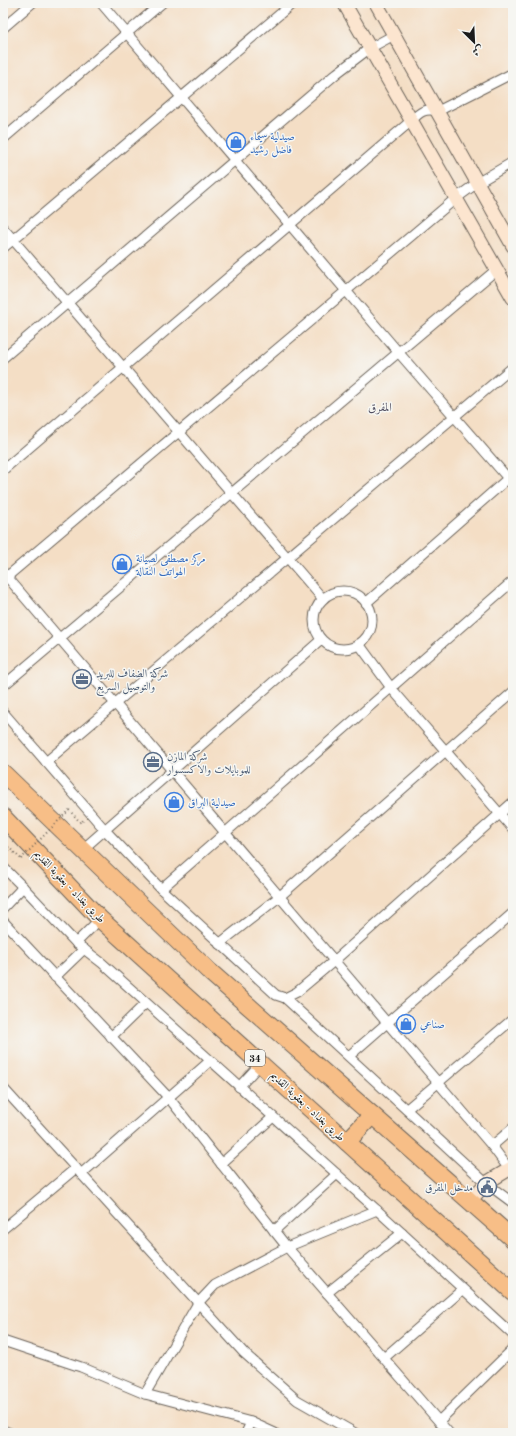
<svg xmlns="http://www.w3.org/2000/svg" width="516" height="1436" font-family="'Old Standard TT',Amiri,serif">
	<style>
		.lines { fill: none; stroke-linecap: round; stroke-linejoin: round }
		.street-casing { stroke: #686057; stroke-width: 11 }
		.secondary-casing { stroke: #686057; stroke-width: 15 }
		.highway-casing { stroke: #686057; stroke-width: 19 }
		.path { stroke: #686057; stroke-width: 2; stroke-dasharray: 1 3; stroke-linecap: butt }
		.street { stroke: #fff; stroke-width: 9 }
		.secondary { stroke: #fce5cf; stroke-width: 13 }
		.highway { stroke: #f7be87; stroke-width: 17 }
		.path-bridge { stroke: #686057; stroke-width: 2; stroke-dasharray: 1 3; stroke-linecap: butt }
		.labels { text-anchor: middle; stroke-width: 3; stroke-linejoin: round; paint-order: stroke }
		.shield { fill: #f6f6f2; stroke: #5d5d5c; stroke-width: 1 }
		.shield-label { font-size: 10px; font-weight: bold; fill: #1c1c1c }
		.shop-label { font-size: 11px; fill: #366cbe; stroke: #f6f6f2; text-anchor: start }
		.service-label { font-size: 11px; fill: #4e5e75; stroke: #f6f6f2; text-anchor: start }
		.street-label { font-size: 11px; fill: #1c1c1c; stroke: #f6f6f2 }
		.neighbourhood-label { font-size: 12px; fill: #514f61; stroke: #f6f6f2 }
	</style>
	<rect width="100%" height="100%" fill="#f6f6f2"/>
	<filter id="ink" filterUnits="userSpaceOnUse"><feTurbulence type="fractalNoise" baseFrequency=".025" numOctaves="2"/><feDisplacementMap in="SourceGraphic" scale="8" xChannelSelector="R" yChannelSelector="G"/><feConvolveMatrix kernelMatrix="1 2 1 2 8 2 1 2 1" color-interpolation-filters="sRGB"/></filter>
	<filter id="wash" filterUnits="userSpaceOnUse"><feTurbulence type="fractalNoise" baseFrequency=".012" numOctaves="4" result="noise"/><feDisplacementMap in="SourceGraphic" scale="16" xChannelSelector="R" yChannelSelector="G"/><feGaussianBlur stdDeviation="0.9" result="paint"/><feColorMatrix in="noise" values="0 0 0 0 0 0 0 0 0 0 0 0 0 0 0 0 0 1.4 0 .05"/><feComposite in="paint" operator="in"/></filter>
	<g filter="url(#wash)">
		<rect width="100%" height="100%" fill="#f4dec5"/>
	</g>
	<g filter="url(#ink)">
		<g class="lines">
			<defs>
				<g id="street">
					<polyline points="101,3 399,353 513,484"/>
					<polyline points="3,28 32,3"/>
					<polyline points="3,139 162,3"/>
					<polyline points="3,228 323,599"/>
					<polyline points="3,248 293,3"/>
					<polyline points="3,358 337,73 370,48 394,35"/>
					<path d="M3,470L411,121C420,112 424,108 438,111L513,73"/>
					<polyline points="3,572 492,1146 509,1169"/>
					<polyline points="3,580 455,199 477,183 513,162"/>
					<circle cx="343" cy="620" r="29"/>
					<polyline points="366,603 512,475"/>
					<polyline points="359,644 392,689 513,829"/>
					<polyline points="3,686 496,270"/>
					<polyline points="3,712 105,830 161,889 276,995 285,998 486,1183 513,1203"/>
					<polyline points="46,762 513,367"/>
					<polyline points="83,849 321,640"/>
					<polyline points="3,867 23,887"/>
					<polyline points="161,889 513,581"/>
					<polyline points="3,908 23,887 76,943 102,963 377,1210 513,1335"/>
					<polyline points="3,921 169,1098 287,1247 449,1433"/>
					<polyline points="76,943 100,919"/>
					<polyline points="219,944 279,897 513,692"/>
					<polyline points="55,977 84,949"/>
					<polyline points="285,998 297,992 334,961 513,802"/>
					<polyline points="111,1037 146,1003"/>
					<polyline points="349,1056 513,913"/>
					<polyline points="239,1087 261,1063"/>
					<polyline points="3,1088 244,1353 297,1400 355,1433"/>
					<polyline points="407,1109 513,1019"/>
					<polyline points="492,1146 513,1128"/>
					<polyline points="221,1164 273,1117"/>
					<polyline points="81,1174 210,1061"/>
					<polyline points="3,1229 76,1168"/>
					<polyline points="274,1231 337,1174"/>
					<polyline points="327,1293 402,1233"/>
					<polyline points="3,1341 81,1367 145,1394 251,1422 246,1433"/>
					<polyline points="384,1358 462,1290"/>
					<polyline points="145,1394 198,1303 215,1285 287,1247 377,1210"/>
					<polyline points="439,1421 513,1349"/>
					<polyline points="251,1422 275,1433"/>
					<polyline points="3,1430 10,1433"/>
				</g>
				<g id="secondary">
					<polyline points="344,3 513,298"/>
					<polyline points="376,3 513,246"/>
					<polyline points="470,1201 486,1183 513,1167"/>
				</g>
				<g id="highway">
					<polyline points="3,773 210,972 513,1239"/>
					<polyline points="3,817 100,919 513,1292"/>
					<polyline points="347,1142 372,1115"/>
				</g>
			</defs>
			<use href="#street" class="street-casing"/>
			<use href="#secondary" class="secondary-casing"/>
			<use href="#highway" class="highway-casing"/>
			<g class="path">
				<polyline points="69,810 81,823 84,819"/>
				<polyline points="3,845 4,843 21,859"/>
			</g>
			<use href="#street" class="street"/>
			<use href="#secondary" class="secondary"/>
			<use href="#highway" class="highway"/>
			<polyline class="path-bridge" points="21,859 69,810"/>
		</g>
	</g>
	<defs>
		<symbol id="shop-ring" viewBox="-11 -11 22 22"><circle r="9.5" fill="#f6f6f2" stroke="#3f7fe0" stroke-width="1.5"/><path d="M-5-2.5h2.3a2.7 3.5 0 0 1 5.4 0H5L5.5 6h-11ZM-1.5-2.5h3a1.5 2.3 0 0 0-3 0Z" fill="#3f7fe0"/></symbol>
		<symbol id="office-ring" viewBox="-11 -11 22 22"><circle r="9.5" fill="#f6f6f2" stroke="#5c6f8a" stroke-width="1.5"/><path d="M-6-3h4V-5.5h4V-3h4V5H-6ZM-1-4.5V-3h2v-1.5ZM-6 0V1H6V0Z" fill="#5c6f8a"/></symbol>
		<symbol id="civic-ring" viewBox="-11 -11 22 22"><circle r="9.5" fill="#f6f6f2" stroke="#5c6f8a" stroke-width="1.5"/><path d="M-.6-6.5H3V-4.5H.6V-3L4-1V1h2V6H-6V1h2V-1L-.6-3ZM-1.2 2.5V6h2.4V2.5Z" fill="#5c6f8a"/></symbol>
	</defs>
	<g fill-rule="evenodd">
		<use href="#shop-ring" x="225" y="131" width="22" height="22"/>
		<use href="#shop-ring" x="111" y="553" width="22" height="22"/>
		<use href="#office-ring" x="71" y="668" width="22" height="22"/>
		<use href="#office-ring" x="142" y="751" width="22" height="22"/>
		<use href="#shop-ring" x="163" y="791" width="22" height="22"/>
		<use href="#shop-ring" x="395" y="1013" width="22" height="22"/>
		<use href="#civic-ring" x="476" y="1176" width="22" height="22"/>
	</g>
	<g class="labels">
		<rect class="shield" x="245" y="1050" width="20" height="16" rx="3"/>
		<g class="shield-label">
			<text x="255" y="1062">34</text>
		</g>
		<g class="shop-label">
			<text x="250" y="140">صيدلية سيماء<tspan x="250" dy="13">فاضل رشيد</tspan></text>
			<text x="136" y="562">مركز مصطفى لصيانة<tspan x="136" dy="13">الهواتف النقالة</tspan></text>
			<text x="188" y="806">صيدلية البراق</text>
			<text x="420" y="1028">صناعي</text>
		</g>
		<g class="service-label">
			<text x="96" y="677">شركة الضفاف للبريد<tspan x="96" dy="13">والتوصيل السريع</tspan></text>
			<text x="167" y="760">شركة المازن<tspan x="167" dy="13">للموبايلات والاكسسوار</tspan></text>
			<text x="473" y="1191" text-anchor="end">مدخل المفرق</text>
		</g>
		<g class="street-label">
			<text transform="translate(70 886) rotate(46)" y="4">طريق بغداد - بعقوبة القديم</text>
			<text transform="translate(308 1106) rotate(43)" y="4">طريق بغداد - بعقوبة القديم</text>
		</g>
		<g class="neighbourhood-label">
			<text x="380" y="411">المفرق</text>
		</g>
	</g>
	<rect width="516" height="1436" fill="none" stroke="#f6f6f2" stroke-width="16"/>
	<g transform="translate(474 42) rotate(156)" stroke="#f6f6f2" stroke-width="3" paint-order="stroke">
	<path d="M0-3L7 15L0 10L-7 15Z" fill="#1c1c1c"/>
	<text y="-6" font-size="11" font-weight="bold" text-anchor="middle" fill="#1c1c1c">ش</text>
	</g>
</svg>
